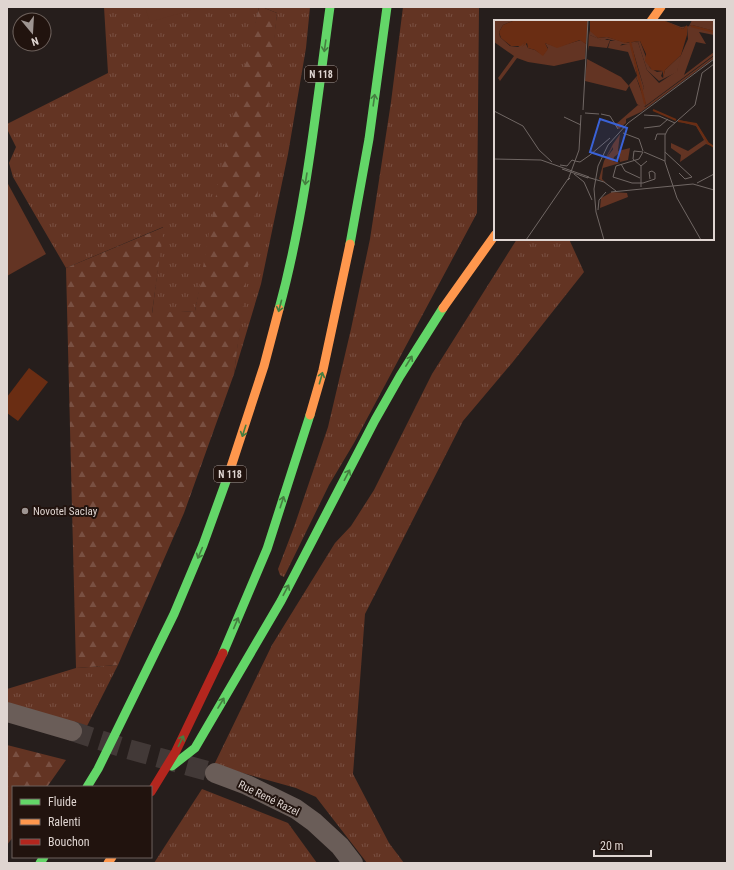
<svg xmlns="http://www.w3.org/2000/svg" width="734" height="870" font-family="'Roboto Condensed',sans-serif">
	<style>
		.grass { fill: url(#grass-tufts) }
		.forest { fill: url(#forest-firs) }
		.pitch { fill: #633423 }
		.water { fill: #6a2d13 }
		.lines { fill: none; stroke-linecap: round; stroke-linejoin: round }
		.street-tunnel { stroke: #423937; stroke-width: 20; stroke-dasharray: 20 10; stroke-linecap: butt }
		.street { stroke: #6a5d58; stroke-width: 20 }
		.fast { stroke: #63d668; stroke-width: 9 }
		.slow { stroke: #ff974d; stroke-width: 9 }
		.jam { stroke: #b3261e; stroke-width: 9 }
		.oneway { stroke: #457e40 }
		.poi-dot { fill: #9e9592; stroke: #21130e; stroke-width: 1.5 }
		.labels { text-anchor: middle; stroke-width: 4; stroke-linejoin: round; paint-order: stroke }
		.shield { fill: #21130e; stroke: #a69b96; stroke-width: 1 }
		.shield-label { font-size: 10px; font-weight: bold; fill: #dfd5d1 }
		.poi-label { font-size: 11px; fill: #dfd5d1; stroke: #21130e; text-anchor: start }
		.street-label { font-size: 11px; fill: #dfd5d1; stroke: #21130e }
		.inset-river { fill: none; stroke: #6a2d13; stroke-width: 2 }
		.inset-road { fill: none; stroke: #706764; stroke-width: 1 }
		.view { fill: #3a62d7; fill-opacity: 0.15; stroke: #3a62d7; stroke-width: 2 }
		.inset-edge { fill: none; stroke: #dfd5d1; stroke-width: 2 }
	</style>
	<defs>
		<pattern id="grass-tufts" width="24" height="20" patternUnits="userSpaceOnUse"><rect width="24" height="20" fill="#633423"/><path d="M3 7l-1-3M5 7V3M7 7l1-3M15 17l-1-3M17 17v-4M19 17l1-3" fill="none" stroke="#795042"/></pattern>
		<pattern id="forest-firs" width="22" height="20" patternUnits="userSpaceOnUse"><rect width="22" height="20" fill="#633423"/><path d="M5 1l3.5 6h-7zM16 11l3.5 6h-7z" fill="#795042"/></pattern>
	</defs>
	<rect width="100%" height="100%" fill="#261e1c"/>
	<g class="grass">
		<polygon points="104,7 259,7 195,311 152,314 163,227 66,268 13,177 9,163 16,147 7,129 7,124 108,73"/>
		<polygon points="262,7 310,7 306,48 288,154 261,284 234,374 277,13"/>
		<polygon points="403,7 479,7 477,213 354,443 329,485 284,577 280,575 278,569 294,527 328,427 351,329 370,239 391,102"/>
		<polygon points="517,239 569,239 584,272 512,363 463,421 365,614 353,774 389,843 404,863 367,863 316,797 296,788 214,765 272,645 335,543 351,526 374,490 432,374"/>
		<polygon points="118,665 86,728 7,706 7,689 76,668"/>
		<polygon points="202,789 288,823 317,863 154,863"/>
	</g>
	<g class="forest">
		<polygon points="259,7 262,7 277,13 266,129 234,374 184,513 118,665 76,668 66,268 164,227 152,313 195,311 225,146"/>
		<polygon points="7,745 66,760 47,787 13,787 13,837 7,845"/>
	</g>
	<g class="pitch">
		<polygon points="145,7 201,7 150,22"/>
		<polygon points="7,182 46,254 7,276"/>
	</g>
	<polygon class="water" points="29,368 48,382 18,421 7,413 7,397"/>
	<g class="lines">
		<polyline class="street-tunnel" points="72,731 124,748 215,773"/>
		<g class="street">
			<polyline points="7,712 72,731"/>
			<polyline points="215,773 247,785 296,809 314,822 340,846 353,863"/>
		</g>
		<g class="fast">
			<polyline points="350,244 369,139 387,7"/>
			<path d="M279,309C306,210 316,108 330,7"/>
			<polyline points="223,653 267,549 310,415"/>
			<polyline points="172,766 195,748 281,601 375,420 400,376 443,308"/>
			<polyline points="87,787 98,769 174,614 203,545 229,473"/>
			<polyline points="40,863 44,857"/>
		</g>
		<g class="slow">
			<polyline points="651,21 661,7"/>
			<polyline points="443,308 495,235"/>
			<polyline points="310,415 323,370 350,244"/>
			<polyline points="229,473 264,366 279,309"/>
			<polyline points="108,863 112,857"/>
		</g>
		<polyline class="jam" points="151,792 176,751 223,653"/>
	</g>
	<defs><path id="oneway-shaft" d="M-6 0H5M1.5-3L5.5 0L1.5 3" fill="none" stroke-width="1.6" stroke-linecap="round" stroke-linejoin="round"/></defs>
	<g class="oneway">
		<use href="#oneway-shaft" transform="translate(325 46) rotate(98)"/>
		<use href="#oneway-shaft" transform="translate(374 100) rotate(-82)"/>
		<use href="#oneway-shaft" transform="translate(306 179) rotate(99)"/>
		<use href="#oneway-shaft" transform="translate(280 306) rotate(105)"/>
		<use href="#oneway-shaft" transform="translate(409 361) rotate(-58)"/>
		<use href="#oneway-shaft" transform="translate(321 378) rotate(-74)"/>
		<use href="#oneway-shaft" transform="translate(244 431) rotate(108)"/>
		<use href="#oneway-shaft" transform="translate(347 475) rotate(-63)"/>
		<use href="#oneway-shaft" transform="translate(282 502) rotate(-72)"/>
		<use href="#oneway-shaft" transform="translate(200 553) rotate(113)"/>
		<use href="#oneway-shaft" transform="translate(286 590) rotate(-62)"/>
		<use href="#oneway-shaft" transform="translate(236 623) rotate(-67)"/>
		<use href="#oneway-shaft" transform="translate(221 703) rotate(-59)"/>
		<use href="#oneway-shaft" transform="translate(181 741) rotate(-64)"/>
	</g>
	<circle class="poi-dot" cx="25" cy="511" r="4"/>
	<g class="labels">
		<g class="shield">
			<rect x="305" y="66" width="32" height="16" rx="3"/>
			<rect x="214" y="466" width="32" height="16" rx="3"/>
		</g>
		<g class="shield-label">
			<text x="321" y="78">N 118</text>
			<text x="230" y="478">N 118</text>
		</g>
		<g class="poi-label">
			<text x="33" y="515">Novotel Saclay</text>
		</g>
		<g class="street-label">
			<text transform="translate(269 798) rotate(26)" y="4">Rue René Razel</text>
		</g>
	</g>
	<g transform="translate(494 20)">
		<rect width="220" height="220" fill="#261e1c"/>
		<path d="M169,0L187,7L195,6L198,0H220V11L198,5L193,7V15L191,7L189,9L181,6ZM137,27L150,68L148,71L142,57L144,55ZM220,36V38L147,92L132,99V103L125,109L121,105L144,85L151,87ZM185,100L203,104L215,124L220,127L212,124L186,142L187,135L177,128V123L194,131L210,120L202,106L183,101ZM119,124L113,137L121,127L120,130H124V134L120,137L119,141L126,143L109,148L108,159L112,163L105,159L110,141ZM118,172L133,173L134,177L106,188L107,178Z" fill="#633423"/>
		<path d="M21,0L9,5L5,12L6,17L16,26L24,27L31,22L34,28L41,30L49,35L54,28L51,23L63,27L87,20L92,24L91,39L60,46L34,42L23,38L6,61L4,58L20,36L0,22V1ZM198,5L220,11V15L205,12L212,24L202,22L190,55L220,32V35L150,87L152,85L148,71L150,68L138,27L143,56L134,32L114,28L116,21H121L124,26L144,22L153,50L165,63L183,51L184,42L194,19L193,7ZM95,10L96,15L108,20H116L113,28L95,26L94,31ZM93,39L127,57L135,66L132,71L91,61ZM126,114L124,130H119V127L113,137L119,124Z" fill="#633423"/>
		<path d="M96,8L104,18L113,17L133,23L146,21L156,48L163,52L169,51L167,56L169,58L171,50L187,35L183,52L165,61L153,50L144,22L136,25L128,24L125,27L121,25V21L113,19L109,21L96,15Z" fill="#633423"/>
		<path d="M142,57L152,85L149,88L143,84L135,65ZM136,128L134,140L126,142L124,131Z" fill="#633423"/>
		<path d="M21,0H94L92,24L86,20L63,28L51,23L54,29L49,36L41,30L34,28L33,23L28,27L31,22L27,26H17L7,18L5,12L9,5ZM96,0H169L189,9L193,5V15L187,35L171,50L169,58V51L158,50L151,41L152,34L146,21L131,23L113,17L104,18L96,11Z" fill="#6a2d13"/>
		<path class="inset-river" d="M197,6L220,12M136,21L151,84M159,90L182,100M184,101L202,104L214,123L220,127"/>
		<path class="inset-road" d="M89,90L94,0M0,91L29,106L45,130L58,142M91,93L105,94M107,94L116,96L124,109M150,95L165,96L181,103M70,97L87,105M150,108L166,106L174,99M129,113L145,119L149,131M161,120L163,114H171M149,132L145,139L122,146L119,157L138,163H149L161,159V153L158,151L155,152L156,159M149,132L140,131L139,139L147,146L153,141M150,132L171,141M171,132L198,157L191,159L185,153M96,135L116,118M0,139L47,140L95,157M81,141L86,142L96,135M127,144L131,151L146,158M66,145L73,146L78,140L81,141M68,149L94,158M80,154L90,162L98,180M93,157L110,162L122,171M76,158L74,160L85,130L87,95M203,163L220,154M147,167V146M117,172L199,164L220,170M104,190L105,180L112,172M32,220L74,159M110,220L102,192L100,169L104,146L114,125L134,103L220,39M207,220L183,178L171,142V115L174,109L201,85L208,53L220,44"/>
		<path class="view" d="M106,99L133,108L123,141L96,132Z"/>
		<rect width="220" height="220" class="inset-edge"/>
	</g>
	<rect width="734" height="870" fill="none" stroke="#dfd5d1" stroke-width="16"/>
	<rect x="12" y="786" width="140" height="72" fill="#21130e" stroke="#6d615c"/>
	<rect x="20" y="799" width="20" height="6" fill="#63d668" stroke="#6d615c"/>
	<text x="48" y="806" font-size="12" fill="#dfd5d1">Fluide</text>
	<rect x="20" y="819" width="20" height="6" fill="#ff974d" stroke="#6d615c"/>
	<text x="48" y="826" font-size="12" fill="#dfd5d1">Ralenti</text>
	<rect x="20" y="839" width="20" height="6" fill="#b3261e" stroke="#6d615c"/>
	<text x="48" y="846" font-size="12" fill="#dfd5d1">Bouchon</text>
	<g transform="translate(32 32) rotate(162)"><circle r="19" fill="#21130e" stroke="#6d615c"/>
	<path d="M0-3L7 15L0 10L-7 15Z" fill="#9e9592"/>
	<text y="-6" font-size="11" font-weight="bold" text-anchor="middle" fill="#dfd5d1">N</text>
	</g>
	<path d="M594 850v6h57v-6" fill="none" stroke="#dfd5d1" stroke-width="2"/>
	<text x="600" y="850" font-size="12" fill="#dfd5d1" stroke="#21130e" stroke-width="3" paint-order="stroke">20 m</text>
</svg>
